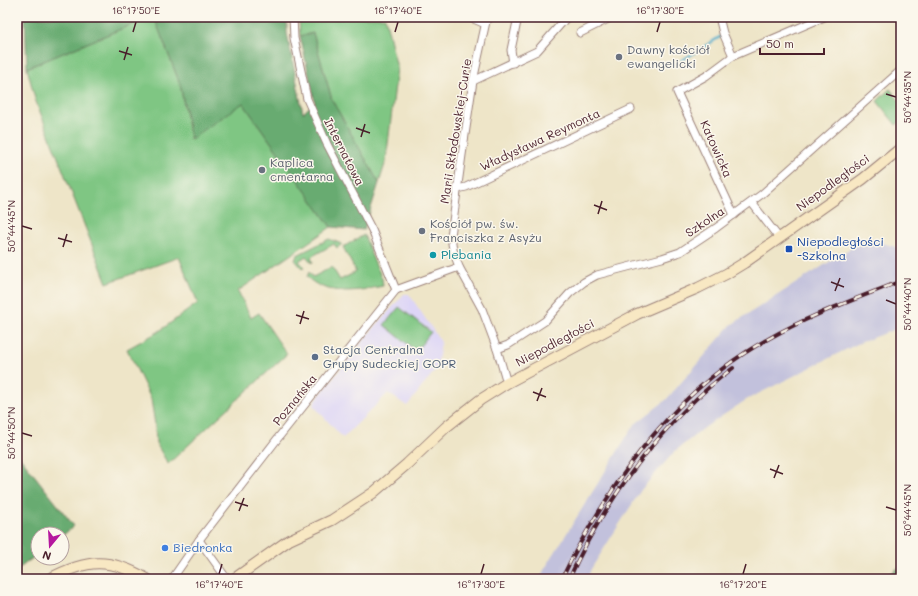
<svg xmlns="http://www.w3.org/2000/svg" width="918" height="596" font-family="Mali,sans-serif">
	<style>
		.built { fill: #ddd5f6 }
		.industrial { fill: #c2c1dc }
		.green { fill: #7fc683; stroke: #647257 }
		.forest { fill: #67ab71; stroke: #58654e }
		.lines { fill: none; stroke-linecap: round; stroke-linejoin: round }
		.stream { stroke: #4faecd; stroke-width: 2.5 }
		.street-casing { stroke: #9c827a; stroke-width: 9 }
		.secondary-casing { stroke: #9c827a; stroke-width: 12 }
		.street { stroke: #fff; stroke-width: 7 }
		.secondary { stroke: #f8e8c3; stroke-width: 10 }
		.rail-casing { stroke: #4a1f2b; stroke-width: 4 }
		.rail { stroke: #fbf7ec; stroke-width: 2.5; stroke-dasharray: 8; stroke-linecap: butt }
		.ticks { fill: none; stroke: #4a1f2b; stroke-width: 1.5 }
		.worship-dot { fill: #6b7280; stroke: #fbf7ec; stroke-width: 1.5 }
		.transit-dot { fill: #1a4fb4; stroke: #fbf7ec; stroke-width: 1.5 }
		.culture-dot { fill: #0f9aa8; stroke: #fbf7ec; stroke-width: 1.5 }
		.service-dot { fill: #5c6f8a; stroke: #fbf7ec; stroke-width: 1.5 }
		.shop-dot { fill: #3f7fe0; stroke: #fbf7ec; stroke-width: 1.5 }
		.labels { text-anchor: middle; stroke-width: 3; stroke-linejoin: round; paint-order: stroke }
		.worship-label { font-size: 12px; fill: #5b616d; stroke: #fbf7ec; text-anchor: start }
		.street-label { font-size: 12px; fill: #4a1f2b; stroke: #fbf7ec }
		.transit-label { font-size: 12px; fill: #164399; stroke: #fbf7ec; text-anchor: start }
		.culture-label { font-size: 12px; fill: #0d838f; stroke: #fbf7ec; text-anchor: start }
		.service-label { font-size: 12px; fill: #4e5e75; stroke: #fbf7ec; text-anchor: start }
		.shop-label { font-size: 12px; fill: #366cbe; stroke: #fbf7ec; text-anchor: start }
		.neatline { fill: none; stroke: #4a1f2b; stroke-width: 1.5 }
		.ticks-label { font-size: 10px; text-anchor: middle; fill: #4a1f2b }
	</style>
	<rect width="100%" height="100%" fill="#fbf7ec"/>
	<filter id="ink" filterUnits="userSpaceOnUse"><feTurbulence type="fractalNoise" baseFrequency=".025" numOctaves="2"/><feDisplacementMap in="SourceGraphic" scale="8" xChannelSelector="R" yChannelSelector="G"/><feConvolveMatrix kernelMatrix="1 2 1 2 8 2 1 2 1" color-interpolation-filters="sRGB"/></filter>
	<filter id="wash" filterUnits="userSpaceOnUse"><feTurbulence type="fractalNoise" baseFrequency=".012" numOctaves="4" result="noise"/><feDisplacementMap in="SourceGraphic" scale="16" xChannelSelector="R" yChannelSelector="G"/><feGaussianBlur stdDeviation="0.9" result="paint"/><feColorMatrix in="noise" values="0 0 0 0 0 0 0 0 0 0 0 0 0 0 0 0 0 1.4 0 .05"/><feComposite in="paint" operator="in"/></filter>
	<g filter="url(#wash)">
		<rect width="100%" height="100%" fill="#eee5c8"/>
		<polygon class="built" points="404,294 409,294 441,342 437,368 407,406 388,393 343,438 314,406 315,401 367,336"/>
		<polygon class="industrial" points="874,240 901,249 901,327 857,344 746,400 704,428 674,452 641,490 591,569 587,579 540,579 544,570 634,425 666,400 731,325 854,246"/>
		<g class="green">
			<polygon points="150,17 154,17 180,84 190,139 243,103 331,227 238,291 251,318 259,313 287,354 168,464 156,443 155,425 151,399 127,349 158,332 198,303 179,257 107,283 35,99 27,68"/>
			<polygon points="299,17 385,17 397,68 386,161 379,183 332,100 313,33 300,36"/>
			<polygon points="890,89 901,103 901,121 896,125 877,101"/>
			<path d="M364,235L370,250L374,248L375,249L370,252L382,278L383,286C359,291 327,297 307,277L309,272L313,277L332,267L340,280L356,272L343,247Z"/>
			<polygon points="329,239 342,244 337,248 334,244 311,257 313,262 312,263 306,256 299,261 304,267 302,268 295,260 297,255"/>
			<polygon points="399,307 431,332 416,351 384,325"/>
		</g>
		<g class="forest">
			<polygon points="25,17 150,17 27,68"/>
			<polygon points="154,17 287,17 287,33 303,113 315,102 300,36 313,33 332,100 379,183 364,230 331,227 243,103 191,139 180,84"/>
			<polygon points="17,453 74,526 62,536 62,534 38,534 38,554 17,570"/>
			<polygon points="901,566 901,579 883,579"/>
		</g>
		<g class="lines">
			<polyline class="stream" points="681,61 723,35"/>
		</g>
	</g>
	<g filter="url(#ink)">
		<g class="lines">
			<defs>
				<g id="street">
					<polyline points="293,17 294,38 307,99 327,144 372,230 396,290"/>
					<polyline points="469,17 485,24"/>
					<polyline points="487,17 473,81 462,155 451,236 453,250 459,267 482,309 497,349 507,383"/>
					<polyline points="719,17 723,33 733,56"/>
					<polyline points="580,33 612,17"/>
					<polyline points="513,63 511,50 518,17"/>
					<polyline points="473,81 537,51 567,17"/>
					<polyline points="458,189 466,187 631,109"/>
					<polyline points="752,203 779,238"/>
					<polyline points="734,215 677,92 706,76 733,56 824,17"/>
					<polyline points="497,349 508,345 545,321 570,293 584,282 597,275 662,258 680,252 716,228 762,194 901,70"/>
					<polyline points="199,540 227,579"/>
					<polyline points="172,579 199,540 278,438 396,290 459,267"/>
				</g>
				<g id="secondary">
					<path d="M49,579C87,559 109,557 147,579"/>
					<polyline points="234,579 289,540 332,520 373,493 407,464 446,427 480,400 507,383 637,314 698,288 726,274 744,263 863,179 901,148"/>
				</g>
			</defs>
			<use href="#street" class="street-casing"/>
			<use href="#secondary" class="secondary-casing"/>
			<use href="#street" class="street"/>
			<use href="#secondary" class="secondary"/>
			<defs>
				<g id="rail">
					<path d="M562,579C574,552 589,527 605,502C646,436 699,377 768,339C810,315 856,299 901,281"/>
					<path d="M569,579C604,501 664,419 733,368"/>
				</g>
			</defs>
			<use href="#rail" class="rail-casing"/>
			<use href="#rail" class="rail"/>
		</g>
	</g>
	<path class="ticks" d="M133,32L136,22M395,32L398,22M657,32L660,22M119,51L132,55M124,60L128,47M886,94L896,97M356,128L370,133M361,137L365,124M594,205L607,210M598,214L602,201M22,226L32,229M58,238L72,242M63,247L67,234M831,282L844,287M835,291L840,278M886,300L896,304M296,315L309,319M300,324L304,311M533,392L546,397M537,401L542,388M22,433L32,436M770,469L783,474M774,478L779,465M235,502L248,506M886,507L896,510M239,511L244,498M219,574L222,564M481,574L484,564M743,574L746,564"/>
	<g class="worship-dot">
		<circle cx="619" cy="57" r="4"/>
		<circle cx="262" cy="170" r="4"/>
		<circle cx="422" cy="231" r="4"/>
	</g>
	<rect class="transit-dot" x="785" y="245" width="8" height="8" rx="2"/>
	<circle class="culture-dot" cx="433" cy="255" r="4"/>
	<circle class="service-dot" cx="315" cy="357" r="4"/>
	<circle class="shop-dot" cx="165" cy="548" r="4"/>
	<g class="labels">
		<g class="worship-label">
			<text x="627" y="54">Dawny kościół<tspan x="627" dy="14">ewangelicki</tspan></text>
			<text x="270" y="167">Kaplica<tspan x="270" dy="14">cmentarna</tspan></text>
			<text x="430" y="228">Kościół pw. św.<tspan x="430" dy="14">Franciszka z Asyżu</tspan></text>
		</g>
		<g class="street-label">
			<text transform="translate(456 131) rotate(-81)" y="4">Marii Skłodowskiej-Curie</text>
			<text transform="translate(540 140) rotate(-25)" y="4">Władysława Reymonta</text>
			<text transform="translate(716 149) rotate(66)" y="4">Katowicka</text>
			<text transform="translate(344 152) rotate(63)" y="4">Internatowa</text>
			<text transform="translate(833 183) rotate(-36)" y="4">Niepodległości</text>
			<text transform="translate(705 222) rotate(-34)" y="4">Szkolna</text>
			<text transform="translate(555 343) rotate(-28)" y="4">Niepodległości</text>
			<text transform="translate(295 400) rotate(-51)" y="4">Poznańska</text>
		</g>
		<g class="transit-label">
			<text x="797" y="246">Niepodległości<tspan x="797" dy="14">-Szkolna</tspan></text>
		</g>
		<g class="culture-label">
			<text x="441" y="259">Plebania</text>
		</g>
		<g class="service-label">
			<text x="323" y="354">Stacja Centralna<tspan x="323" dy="14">Grupy Sudeckiej GOPR</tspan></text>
		</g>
		<g class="shop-label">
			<text x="173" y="552">Biedronka</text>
		</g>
	</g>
	<rect width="918" height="596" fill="none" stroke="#fbf7ec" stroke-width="44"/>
	<g transform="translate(50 546) rotate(198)"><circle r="19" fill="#fbf7ec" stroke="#b4a19f"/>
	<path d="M0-3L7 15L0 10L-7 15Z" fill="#b5179e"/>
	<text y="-6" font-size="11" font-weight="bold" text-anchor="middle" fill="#4a1f2b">N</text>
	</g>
	<path d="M760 48v6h64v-6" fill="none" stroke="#4a1f2b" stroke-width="2"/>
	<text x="766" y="48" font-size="12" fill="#4a1f2b" stroke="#fbf7ec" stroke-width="3" paint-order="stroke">50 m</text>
	<rect x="22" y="22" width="874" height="552" class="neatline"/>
	<g class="ticks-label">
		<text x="136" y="14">16°17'50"E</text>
		<text x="398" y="14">16°17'40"E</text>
		<text x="660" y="14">16°17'30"E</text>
		<text transform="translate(907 97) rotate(-90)" y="4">50°44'35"N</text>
		<text transform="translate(11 226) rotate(-90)" y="4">50°44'45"N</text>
		<text transform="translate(907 304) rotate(-90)" y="4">50°44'40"N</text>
		<text transform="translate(11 433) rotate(-90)" y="4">50°44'50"N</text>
		<text transform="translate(907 510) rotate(-90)" y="4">50°44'45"N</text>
		<text x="219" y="588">16°17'40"E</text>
		<text x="481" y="588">16°17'30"E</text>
		<text x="743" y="588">16°17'20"E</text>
	</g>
</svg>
